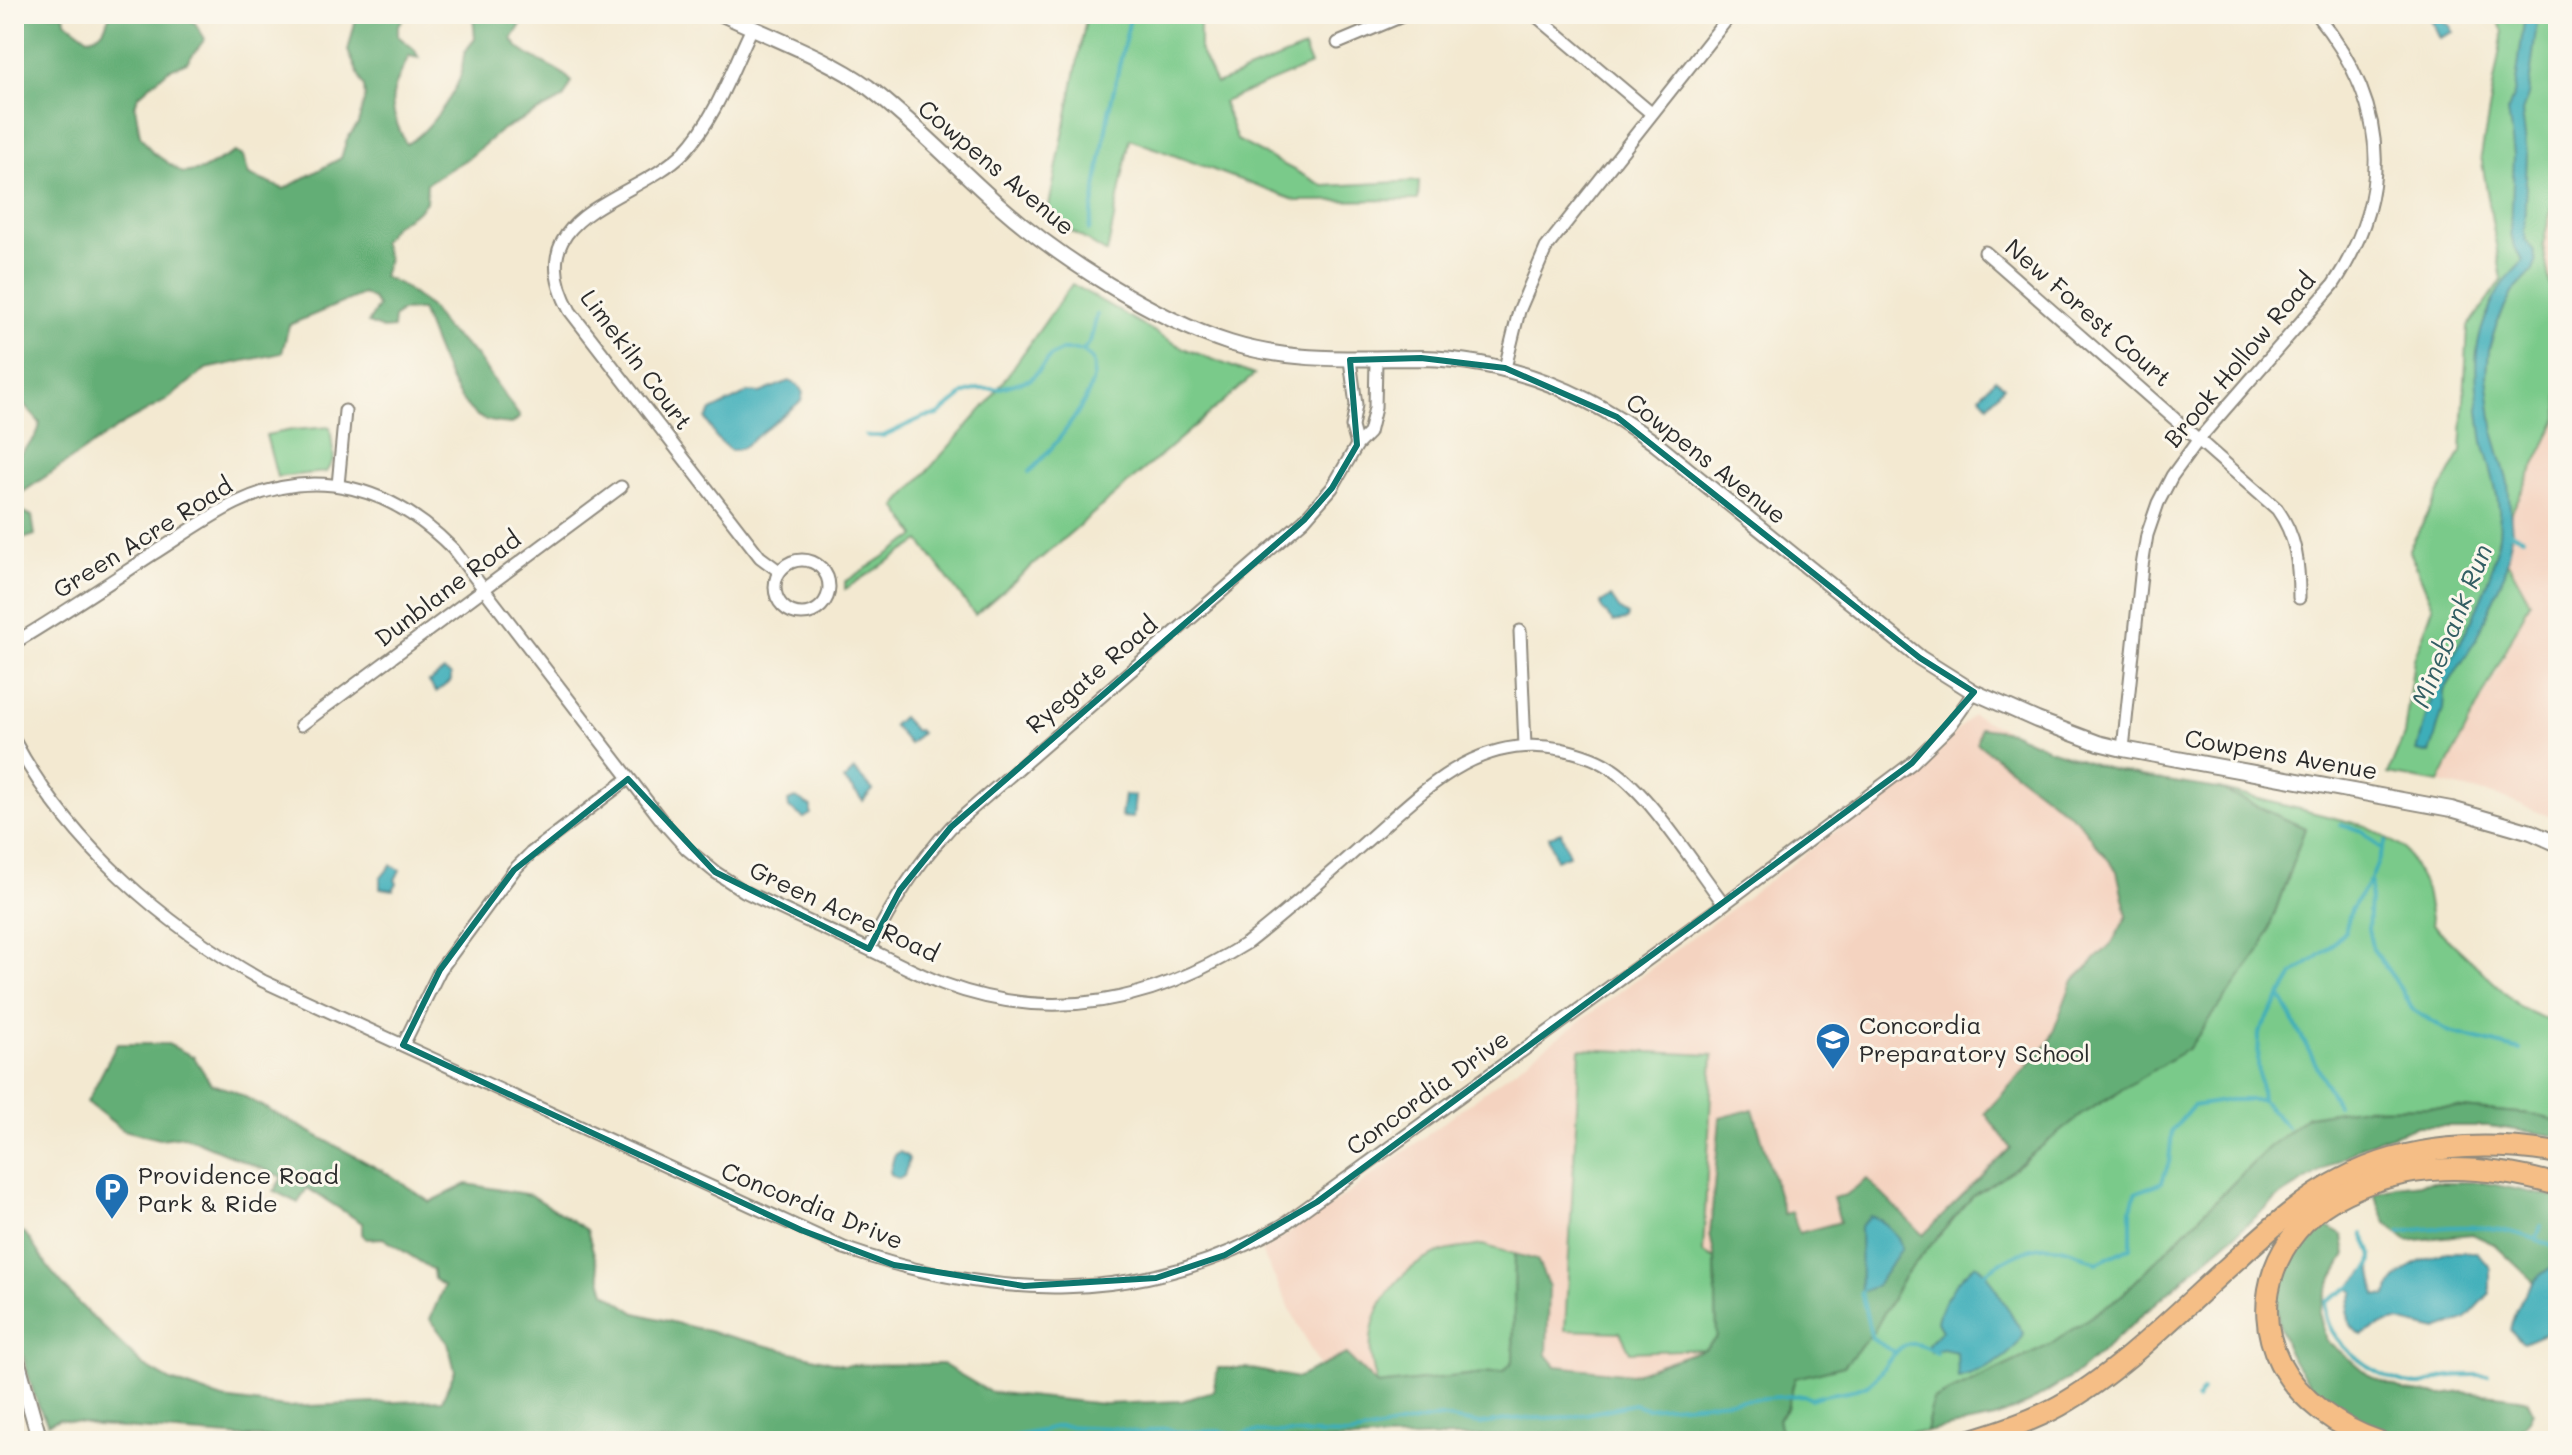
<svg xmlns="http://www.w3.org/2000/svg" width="2572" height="1455" font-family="Mali,sans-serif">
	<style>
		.built { fill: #f4d3c0 }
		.green { fill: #7aca8a; stroke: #527a5a; stroke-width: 2 }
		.forest { fill: #63ae76; stroke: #476c50; stroke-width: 2 }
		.water { fill: #3eaeb9; stroke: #346c72; stroke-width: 2 }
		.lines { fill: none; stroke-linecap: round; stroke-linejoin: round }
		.stream { stroke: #3eaeb9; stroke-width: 4 }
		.minor-casing { stroke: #8f8a7e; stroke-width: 15 }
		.tertiary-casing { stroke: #8f8a7e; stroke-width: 18 }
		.motorway-casing { stroke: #8f8a7e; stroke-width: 24 }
		.minor { stroke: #fff; stroke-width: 11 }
		.tertiary { stroke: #fff; stroke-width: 14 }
		.motorway { stroke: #f5be86; stroke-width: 20 }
		.marked { fill: none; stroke: #0f766e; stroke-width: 6; stroke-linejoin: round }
		.labels { text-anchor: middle; stroke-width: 6; stroke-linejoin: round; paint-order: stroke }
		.street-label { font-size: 24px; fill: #2b2b2b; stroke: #fbf7ec }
		.poi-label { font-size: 24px; fill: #2b2b2b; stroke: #fbf7ec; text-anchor: start }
		.water-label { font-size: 26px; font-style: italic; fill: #335f64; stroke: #fbf7ec }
	</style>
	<rect width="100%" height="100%" fill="#fbf7ec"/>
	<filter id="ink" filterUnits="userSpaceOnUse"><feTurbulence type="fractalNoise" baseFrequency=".0125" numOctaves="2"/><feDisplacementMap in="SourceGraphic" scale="16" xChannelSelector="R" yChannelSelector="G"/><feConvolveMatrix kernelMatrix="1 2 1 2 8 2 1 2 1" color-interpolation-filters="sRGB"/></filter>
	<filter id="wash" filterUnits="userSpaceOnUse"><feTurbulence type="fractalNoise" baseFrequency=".006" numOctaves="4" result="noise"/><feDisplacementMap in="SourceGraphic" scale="32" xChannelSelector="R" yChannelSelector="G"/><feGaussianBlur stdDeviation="1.8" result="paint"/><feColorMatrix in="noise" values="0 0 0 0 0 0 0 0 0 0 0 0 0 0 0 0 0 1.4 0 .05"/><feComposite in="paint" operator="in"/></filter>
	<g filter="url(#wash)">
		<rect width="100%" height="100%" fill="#f3e9d1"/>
		<g class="built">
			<polygon points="2558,178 2558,329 2543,245"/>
			<polygon points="2558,418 2558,820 2498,796 2439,783 2496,674 2530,602 2497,542"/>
			<polygon points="1972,715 2049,749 2112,770 2160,780 2219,789 2280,894 2189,1048 1905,1275 1565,1406 1328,1384 1261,1251 1346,1195 1926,764"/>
		</g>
		<g class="green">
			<polygon points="1087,14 1200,14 1200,50 1216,84 1304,48 1311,65 1223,102 1237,140 1324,186 1419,181 1418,200 1297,201 1130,139 1107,253 1047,216"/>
			<polygon points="2494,14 2558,14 2558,178 2543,245 2558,329 2558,418 2497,542 2530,602 2439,783 2388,774 2404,735 2414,659 2433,607 2409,549 2461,452 2468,327 2502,280 2481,156 2503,31"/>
			<polygon points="1072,284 1183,348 1254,375 975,615 920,541 845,589 845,582 916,536 896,506 988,403"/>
			<polygon points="330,427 334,459 326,472 277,477 266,435 292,430"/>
			<polygon points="2219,789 2366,826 2405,849 2426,890 2432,924 2521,1008 2558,1025 2558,1122 2531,1114 2451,1107 2357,1108 2268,1148 2122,1295 2050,1345 1933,1400 1926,1432 1782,1436 1778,1419 1787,1408 1795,1378 1874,1331 1905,1275 1972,1197 2012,1170 2082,1114 2117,1094 2262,948 2305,828"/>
			<polygon points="1580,1049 1713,1055 1703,1253 1715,1259 1717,1337 1705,1349 1630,1352 1620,1332 1565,1330"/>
			<path d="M1482,1245L1515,1254L1513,1361L1504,1371L1377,1385C1375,1375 1372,1365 1371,1355C1367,1309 1398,1269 1439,1253C1452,1248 1469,1248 1482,1245Z"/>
		</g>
		<g class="forest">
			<path d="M14,14H64L65,21L88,38C103,36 105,27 110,14H182L195,23L205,39L187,62L168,70L138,96L135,106L140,135L152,152L183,173L202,170L235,152L243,156L249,175L284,189L341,158L347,139L358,124L365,97L364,87L348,51L357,14H407L398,26V36L414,49L419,58L409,56C389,97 386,102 406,144C424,137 457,93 461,73C466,51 459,58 475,39L473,14H528L512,39C524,60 556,63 572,82L563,99L501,130L470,157L427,183L426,202L419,210L394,226L382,241L388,259L383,277L400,284L430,307L446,329L475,354L520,417L512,424C502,423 490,423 481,418C453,404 433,338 421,310L401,311L394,318L393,328L383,329L368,323L378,306L372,298L363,294L289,325L282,353L206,369L167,400L123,424L14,498V459C26,448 38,439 40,423L14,393Z"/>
			<polygon points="14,507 32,516 35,535 26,538 14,536"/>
			<path d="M1980,728L2011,732L2049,749L2112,770L2160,780L2219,789L2305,828L2262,948L2189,1048L2082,1114L2012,1170L1972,1197L1905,1275L1874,1331L1844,1366L1795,1378L1787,1408L1778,1419L1782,1436L1617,1433L1303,1441H401L243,1437L97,1426L59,1419L48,1424C22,1384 5,1276 15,1230L25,1233L50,1270L79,1304L143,1365L171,1381L223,1399L286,1407L442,1400L455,1371L448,1343L430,1319L444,1286L434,1279L433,1270L383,1238L366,1239L362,1234V1223L307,1188L298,1203L274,1191L282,1177L184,1136L160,1139L123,1130L87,1102L117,1044H168L194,1057L211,1084L234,1091L392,1176L430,1202L467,1184L531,1195L587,1230L605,1292L636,1313L844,1365L942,1364L990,1392L1104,1404L1182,1401L1213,1391L1218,1368H1247L1297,1378L1346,1354L1377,1385L1504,1371L1513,1361L1515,1254L1537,1260L1549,1287L1547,1355L1556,1366L1632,1374L1705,1349L1717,1337L1715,1259L1710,1234L1720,1118L1753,1109L1784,1214L1792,1212L1799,1233L1840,1222L1833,1198L1846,1195L1867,1179L1923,1235L2011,1148L1985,1113L2049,1043L2072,982L2112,943L2127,916L2117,871L2078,821L1977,743Z"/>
			<polygon points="2451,1107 2531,1114 2558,1121 2558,1136 2489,1126 2417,1126 2362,1146 2279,1197 2176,1285 2079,1372 2029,1403 1995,1418 1926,1432 1933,1400 2050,1345 2122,1295 2268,1148 2308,1116 2357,1108"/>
			<polygon points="2430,1182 2482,1182 2558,1198 2558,1264 2534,1282 2494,1244 2472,1234 2407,1241 2386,1223 2374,1194 2395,1186"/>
			<path d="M2320,1222L2343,1236L2346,1255L2331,1281L2319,1313L2326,1340L2371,1377L2405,1391L2442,1395L2462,1392L2504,1396L2528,1401L2533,1411C2522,1439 2497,1435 2471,1436C2432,1438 2393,1438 2357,1421C2304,1395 2260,1328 2283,1269C2290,1250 2306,1234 2320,1222Z"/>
		</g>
		<g class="water">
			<polygon points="2439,14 2444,23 2449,24 2453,32 2440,38 2429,15"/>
			<path d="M2525,14H2538L2528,95L2522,112L2527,154L2524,231L2526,241L2534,251L2536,263L2532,272L2512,293L2497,323L2489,349L2487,376L2494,435L2508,483L2512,533L2505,572L2477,638L2444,691L2443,709L2430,754L2417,751C2423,731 2427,706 2437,687C2461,641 2489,594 2498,542C2504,510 2493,477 2484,446C2481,435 2481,423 2479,410C2473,358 2474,335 2500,288C2506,277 2517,270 2523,260L2514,247L2511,232L2514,155L2508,111L2515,91Z"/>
			<polygon points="1995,379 2004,386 1988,405 1980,396"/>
			<polygon points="789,381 798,385 803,393 801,401 742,448 731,451 716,438 706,419 711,411 749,392 760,393"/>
			<polygon points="1611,597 1620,610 1628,615 1627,620 1613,622 1601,607 1601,603"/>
			<polygon points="444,671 451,675 451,681 436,692 429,682"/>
			<polygon points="902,717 915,731 918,730 921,733 909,744 893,725"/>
			<polygon points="854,770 873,790 863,801 844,780"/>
			<polygon points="1124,795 1135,796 1133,818 1121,817"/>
			<polygon points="796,798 811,807 811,814 804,818 789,808 788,801"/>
			<polygon points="1561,832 1569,855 1556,860 1549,836"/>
			<polygon points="391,865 400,870 395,880 397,883 393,890 380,888 380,879"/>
			<polygon points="899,1152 906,1155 909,1159 904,1176 899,1179 892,1176 890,1172 894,1156"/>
			<path d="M1870,1216C1884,1220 1898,1233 1902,1248L1876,1286L1861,1292L1860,1227Z"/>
			<path d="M2445,1252H2477L2490,1267V1293L2465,1320L2437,1330L2398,1321L2383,1324L2362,1335C2343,1325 2347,1308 2354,1292L2348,1288L2371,1266L2376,1295L2387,1296C2395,1268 2420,1261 2445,1252Z"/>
			<path d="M1976,1264L1985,1272L2023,1333C2014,1358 1982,1372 1958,1378L1957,1352L1943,1349L1931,1352L1928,1345L1942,1330L1937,1321C1941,1301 1960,1276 1976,1264Z"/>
			<path d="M2558,1264V1307L2549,1332L2523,1343L2510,1330C2516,1303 2532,1275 2558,1264Z"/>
		</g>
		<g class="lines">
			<g class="stream">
				<polyline points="1089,230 1109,111 1131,14"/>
				<polyline points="866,436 883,436 924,417 938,415 965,393 978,389 997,389 1031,379 1050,357 1062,350 1083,350 1090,342 1097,315"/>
				<path d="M1029,472C1049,453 1105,389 1092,360C1091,359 1084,351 1083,351"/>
				<polyline points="2510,532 2523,537"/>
				<polyline points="2341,824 2362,831 2382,849"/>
				<polyline points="2371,881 2368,930 2373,949 2402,990 2412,1009 2450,1032 2520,1050"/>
				<polyline points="2281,997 2337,1105"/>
				<polyline points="2262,1100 2287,1127"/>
				<path d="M2400,1232C2458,1224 2504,1222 2558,1249"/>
				<path d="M2363,1234C2366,1242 2372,1250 2372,1258C2372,1279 2340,1292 2326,1302C2318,1341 2386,1386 2420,1385C2428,1385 2437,1379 2444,1377C2457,1374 2474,1375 2488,1375"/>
				<polyline points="2537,1238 2541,1226"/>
				<path d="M1981,1275C2024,1247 2049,1234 2097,1263L2131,1247V1209L2135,1193L2162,1182L2169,1162L2172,1131L2193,1106L2230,1100H2262L2258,1066L2259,1032L2294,974L2327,950L2345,931L2351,910L2371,879L2386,841"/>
				<polyline points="1861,1292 1872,1339 1896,1353"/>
				<polyline points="2196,1400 2202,1391"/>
				<path d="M1030,1438L1046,1429L1059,1426L1113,1428L1141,1433L1165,1428L1178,1432L1221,1431L1238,1435L1255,1432L1349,1435L1440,1417L1481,1424L1512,1419L1572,1417L1634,1404L1647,1408L1803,1395L1811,1399C1830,1391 1851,1394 1867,1385C1887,1374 1893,1337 1919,1345C1926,1347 1931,1348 1936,1353"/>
				<polyline points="990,1441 1040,1431"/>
			</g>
		</g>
	</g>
	<g filter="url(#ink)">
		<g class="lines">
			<defs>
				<g id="minor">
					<polyline points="1534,14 1651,113"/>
					<path d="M752,28C732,69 716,118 685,151C636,202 516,212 570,311L760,557L779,571"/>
					<polyline points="1338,43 1407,14"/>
					<path d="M1985,252L2277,509C2297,537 2299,564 2299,598"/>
					<polyline points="1350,360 1356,405 1352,427 1357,445"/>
					<polyline points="1505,368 1519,311 1546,248 1731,14"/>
					<polyline points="338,485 345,411"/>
					<circle cx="802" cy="587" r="27"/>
					<polyline points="1520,631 1525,746"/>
					<path d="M14,643C61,615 107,584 153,554C180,537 207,517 236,503C317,464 393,488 453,549L663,822L687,849L715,872L744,891C784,911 825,929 866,948C892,960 917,974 944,984C1052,1024 1152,1003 1247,943C1287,912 1325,878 1363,844C1422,793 1475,732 1561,749C1579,753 1597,758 1612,769C1651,795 1694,865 1724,904"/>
					<polyline points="301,725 621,487"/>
					<path d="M14,740C69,844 163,924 263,981L844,1248C993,1300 1143,1307 1283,1225L1724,904L1912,763L1950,726L1974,692"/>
					<path d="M2123,749L2142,566L2147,535L2158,503L2172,476L2199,439L2333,285C2396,191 2387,101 2316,14"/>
					<path d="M869,949C893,903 915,866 951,827L1304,520L1332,488L1357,445L1369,433L1375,408L1376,360"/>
					<polyline points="403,1045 440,970 514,870 531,853 628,779"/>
				</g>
				<g id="tertiary">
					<path d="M722,14C768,36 828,58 868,87C914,122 955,166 998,204C1059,258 1153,318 1230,343C1294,363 1357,358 1422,358C1509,360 1587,392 1656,444L1920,658L1974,692L2037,720L2098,743L2123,749L2451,809L2531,832L2558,844"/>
					<polyline points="14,1349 40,1441"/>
				</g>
				<g id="motorway">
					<path d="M1968,1441C1999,1432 2030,1422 2059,1406C2122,1371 2183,1307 2237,1259C2270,1229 2304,1198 2344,1178C2408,1144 2487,1141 2558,1153"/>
					<path d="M2378,1441C2339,1428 2299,1400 2280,1363C2249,1302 2277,1233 2333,1200C2404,1159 2482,1164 2558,1185"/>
				</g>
			</defs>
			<use href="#minor" class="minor-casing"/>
			<use href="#tertiary" class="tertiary-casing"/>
			<use href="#motorway" class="motorway-casing"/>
			<use href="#minor" class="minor"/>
			<use href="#tertiary" class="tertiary"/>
			<use href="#motorway" class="motorway"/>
		</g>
	</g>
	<path class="marked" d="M1421,358L1505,368L1617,417L1920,658L1974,692L1912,763L1317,1202L1225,1255L1156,1278L1024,1286L894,1265L801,1230L403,1045L440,970L514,870L628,779L715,872L869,949L900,890L951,827L1304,520L1332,488L1357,445L1350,360Z"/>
	<defs>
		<symbol id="school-pin" viewBox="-11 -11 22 30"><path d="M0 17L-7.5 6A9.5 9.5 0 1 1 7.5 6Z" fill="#1f6fb2" stroke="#fbf7ec"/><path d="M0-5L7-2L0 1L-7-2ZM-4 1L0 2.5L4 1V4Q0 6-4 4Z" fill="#fff"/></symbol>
		<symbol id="parking-pin" viewBox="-11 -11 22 30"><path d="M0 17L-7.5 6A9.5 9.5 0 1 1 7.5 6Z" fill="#1f6fb2" stroke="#fbf7ec"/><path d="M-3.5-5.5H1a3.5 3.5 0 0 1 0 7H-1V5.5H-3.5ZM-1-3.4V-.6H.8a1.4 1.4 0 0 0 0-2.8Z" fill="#fff"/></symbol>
	</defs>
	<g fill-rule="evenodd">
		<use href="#school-pin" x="1813" y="1020" width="40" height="54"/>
		<use href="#parking-pin" x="92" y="1170" width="40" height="54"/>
	</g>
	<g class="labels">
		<g class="street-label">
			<text transform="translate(996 168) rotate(40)" y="8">Cowpens Avenue</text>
			<text transform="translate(2088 313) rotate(41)" y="8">New Forest Court</text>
			<text transform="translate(636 360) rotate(53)" y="8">Limekiln Court</text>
			<text transform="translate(2240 360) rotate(-50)" y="8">Brook Hollow Road</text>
			<text transform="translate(1706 459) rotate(38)" y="8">Cowpens Avenue</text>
			<text transform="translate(143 538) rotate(-32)" y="8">Green Acre Road</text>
			<text transform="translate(448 589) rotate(-37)" y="8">Dunblane Road</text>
			<text transform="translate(1092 675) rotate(-41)" y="8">Ryegate Road</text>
			<text transform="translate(2281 755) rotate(10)" y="8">Cowpens Avenue</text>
			<text transform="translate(844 912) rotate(25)" y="8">Green Acre Road</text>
			<text transform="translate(1428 1093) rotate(-36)" y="8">Concordia Drive</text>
			<text transform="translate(812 1206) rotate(22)" y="8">Concordia Drive</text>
		</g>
		<g class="poi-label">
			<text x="1859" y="1034">Concordia<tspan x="1859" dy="28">Preparatory School</tspan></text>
			<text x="138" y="1184">Providence Road<tspan x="138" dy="28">Park &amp; Ride</tspan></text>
		</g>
		<g class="water-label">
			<text transform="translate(2452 626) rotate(-68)" y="9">Minebank Run</text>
		</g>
	</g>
	<rect width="2572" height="1455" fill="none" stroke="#fbf7ec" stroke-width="48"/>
</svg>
